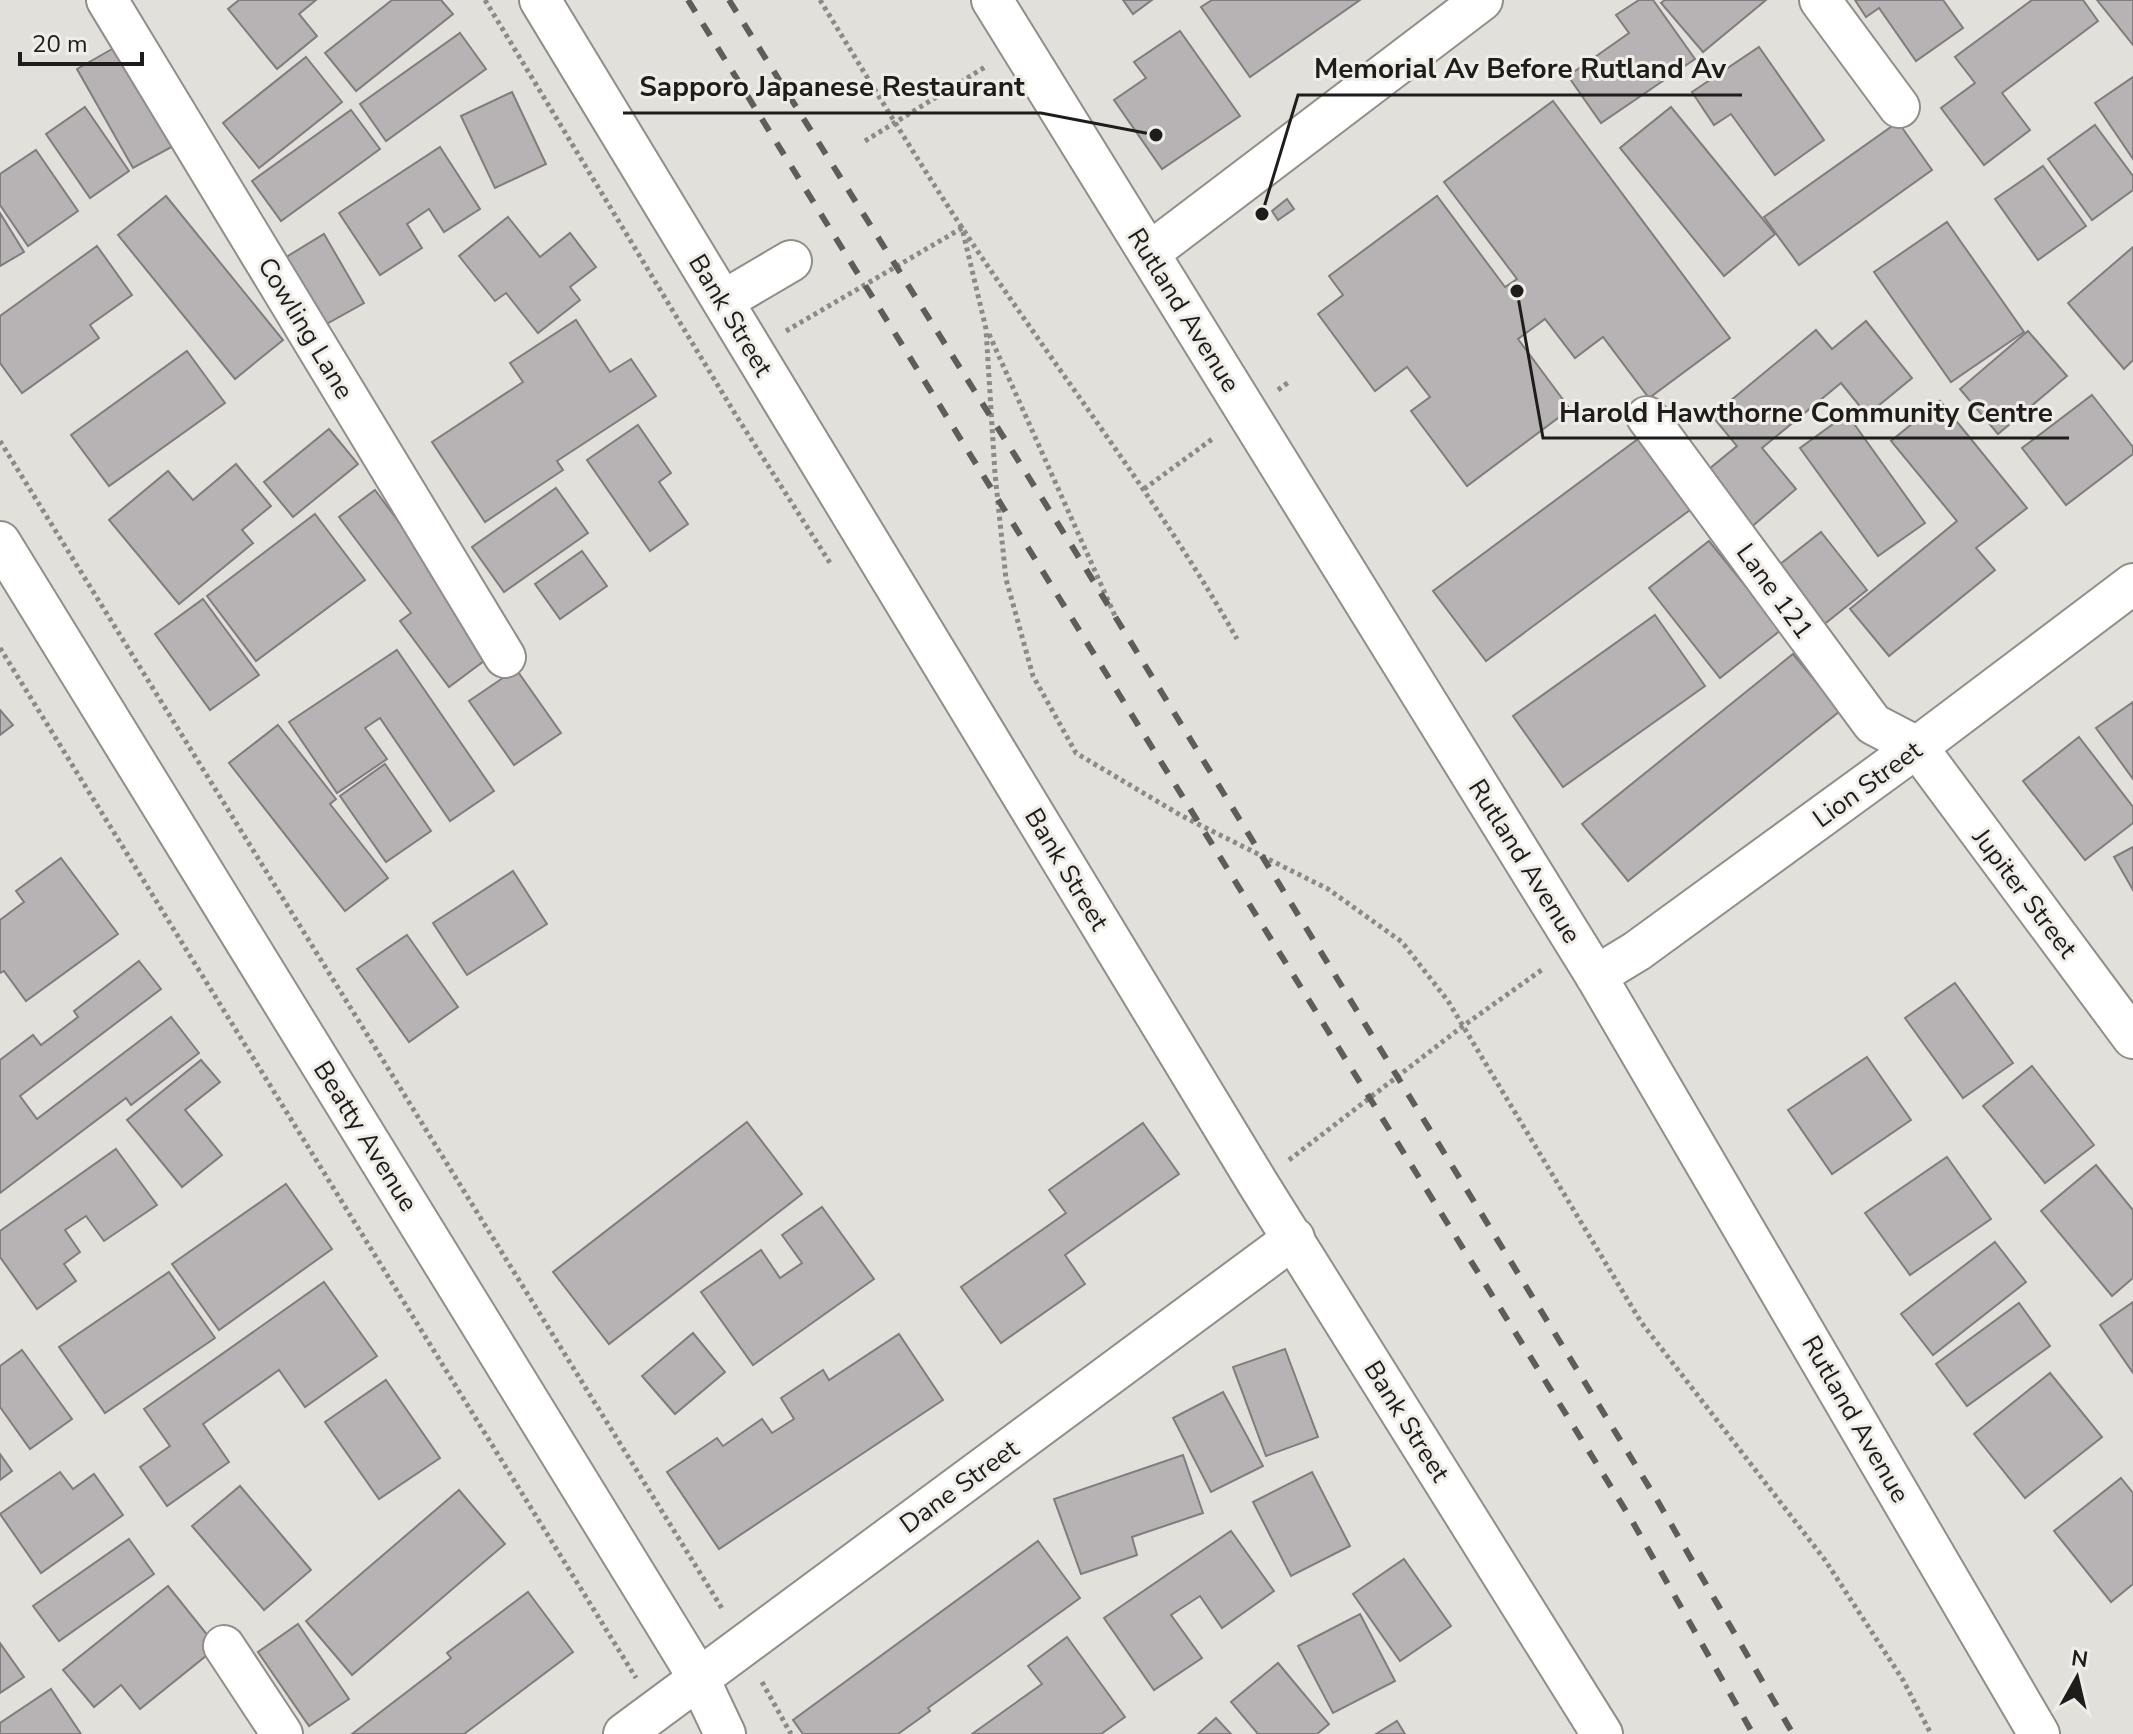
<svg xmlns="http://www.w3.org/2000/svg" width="2133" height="1734" font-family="'Nunito Sans',sans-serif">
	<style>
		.building { fill: #b7b2b4; stroke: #817c7e; stroke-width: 2 }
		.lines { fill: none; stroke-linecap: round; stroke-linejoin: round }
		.minor-casing { stroke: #918e8a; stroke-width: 44 }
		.path { stroke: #8c8a87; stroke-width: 5; stroke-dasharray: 4 4; stroke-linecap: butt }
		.minor { stroke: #fff; stroke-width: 40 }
		.rail { stroke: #5f5d5a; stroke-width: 6; stroke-dasharray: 14 14; stroke-linecap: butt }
		.labels { text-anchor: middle; stroke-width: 6; stroke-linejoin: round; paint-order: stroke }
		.street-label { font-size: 26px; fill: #1e1d1b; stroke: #f0ede9 }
		.leader { fill: none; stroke: #1e1d1b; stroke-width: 3 }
		.callout-dot { fill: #1e1d1b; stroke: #f0ede9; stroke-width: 3 }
		.callout-label { font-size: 28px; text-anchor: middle; font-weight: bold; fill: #1e1d1b; stroke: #f0ede9; stroke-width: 6; stroke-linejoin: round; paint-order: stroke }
	</style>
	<rect width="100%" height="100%" fill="#e2e0db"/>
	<g class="building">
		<polygon points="239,0 316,0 299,14 317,36 277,69 228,9"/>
		<polygon points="392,0 441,0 453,14 356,91 325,53"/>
		<polygon points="1123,0 1152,0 1133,14"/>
		<polygon points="1212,0 1360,0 1250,77 1201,7"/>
		<polygon points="1639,0 1653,0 1695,59 1601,123 1568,76 1629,33 1616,15"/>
		<polygon points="1665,0 1766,0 1703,52 1661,3"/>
		<polygon points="1855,0 1943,0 1963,28 1916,61 1879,8 1866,17"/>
		<polygon points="2032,0 2083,0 2098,21 2002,93 2030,130 1984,165 1941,108 1975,83 1955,57"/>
		<polygon points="2097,0 2133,0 2133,45"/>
		<polygon points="1180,31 1240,116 1162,169 1114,100 1146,78 1134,62"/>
		<polygon points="460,33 486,69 386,141 360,104"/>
		<polygon points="119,45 175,145 133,168 77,69"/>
		<polygon points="1759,47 1824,140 1775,175 1731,114 1714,125 1692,92"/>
		<polygon points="306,57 342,102 259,168 223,123"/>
		<polygon points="2133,77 2133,159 2095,103"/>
		<polygon points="512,92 546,164 495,188 461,116"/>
		<polygon points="1553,101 1730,338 1649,398 1603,337 1575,358 1545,319 1518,339 1570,409 1467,486 1411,411 1430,397 1407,367 1375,391 1318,314 1343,295 1329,276 1437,196 1505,287 1517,279 1444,182"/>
		<polygon points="85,107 129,171 90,198 46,134"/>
		<polygon points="1671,107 1775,234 1724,276 1620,148"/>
		<polygon points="351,110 380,149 281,221 252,181"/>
		<polygon points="1898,122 1932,170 1799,265 1764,217"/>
		<polygon points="2095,125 2133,176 2133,190 2092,220 2048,159"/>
		<polygon points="440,147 480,209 444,232 429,209 407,224 422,248 380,275 339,213"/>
		<polygon points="36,150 78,211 28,246 0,205 0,174"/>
		<polygon points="2043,166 2086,226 2038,260 1995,199"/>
		<polygon points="166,196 283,340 235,379 118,235"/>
		<polygon points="1287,199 1294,209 1278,220 1272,211"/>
		<polygon points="0,213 24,252 0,266"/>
		<polygon points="508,217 540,257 570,233 596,267 570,287 580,300 538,333 506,293 495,301 459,256"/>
		<polygon points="1947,222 2024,332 1951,382 1874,272"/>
		<polygon points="324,234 364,303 323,326 283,259"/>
		<polygon points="97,246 132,295 90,325 99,338 22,393 0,363 0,316"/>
		<polygon points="2133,247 2133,360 2124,369 2068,303"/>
		<polygon points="576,320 610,372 631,359 656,396 557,461 563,470 485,522 432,442 523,382 510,363"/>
		<polygon points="1866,321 1912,378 1867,415 1841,383 1762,448 1796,489 1749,529 1703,474 1737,446 1712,416 1816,330 1832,349"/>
		<polygon points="2028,331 2067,376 1998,434 1960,389"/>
		<polygon points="187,351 225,403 109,486 71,435"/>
		<polygon points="2092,395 2133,447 2133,454 2066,505 2022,448"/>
		<polygon points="1940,401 2027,508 1976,548 1995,570 1889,656 1850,609 1957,521 1891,441"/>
		<polygon points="1847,414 1925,523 1878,556 1800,448"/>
		<polygon points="638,425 671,473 659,482 688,524 650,551 587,460"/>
		<polygon points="329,429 358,464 293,517 264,482"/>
		<polygon points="1638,439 1690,510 1486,661 1433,591"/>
		<polygon points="236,464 271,506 242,530 253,543 179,604 109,520 168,471 193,500"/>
		<polygon points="556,488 588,533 504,592 472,547"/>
		<polygon points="375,490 496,652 449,687 400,621 411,613 339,517"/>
		<polygon points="315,514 365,580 256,661 207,596"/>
		<polygon points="1821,532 1867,590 1822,626 1775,568"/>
		<polygon points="1709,541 1781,630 1720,678 1649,588"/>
		<polygon points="582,551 607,586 560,619 535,584"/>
		<polygon points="203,599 259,675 210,710 155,634"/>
		<polygon points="1655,615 1705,686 1563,787 1513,716"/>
		<polygon points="397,650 494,791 450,821 380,718 365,728 387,759 337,793 289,722"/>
		<polygon points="1793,654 1840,711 1628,881 1582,824"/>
		<polygon points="516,669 561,733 514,765 469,701"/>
		<polygon points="2133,702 2133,779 2096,728"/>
		<polygon points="0,710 13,725 0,735"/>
		<polygon points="278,725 336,799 330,804 388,878 345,911 229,763"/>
		<polygon points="2079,737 2133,807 2133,823 2085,860 2023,781"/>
		<polygon points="385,764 431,831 386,862 340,796"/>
		<polygon points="2133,847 2133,890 2114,857"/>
		<polygon points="61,858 118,934 26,1001 4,971 0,973 0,920 24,902 16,891"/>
		<polygon points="513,871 547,924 467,975 433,923"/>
		<polygon points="407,935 458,1007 409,1042 357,969"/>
		<polygon points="139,961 161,989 20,1096 37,1119 171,1017 199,1053 131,1105 126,1098 0,1193 0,1060 33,1035 41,1045 78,1017 74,1011"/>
		<polygon points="1955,983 2013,1063 1963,1098 1905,1018"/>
		<polygon points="1867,1057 1911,1120 1832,1174 1788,1110"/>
		<polygon points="201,1060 220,1082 185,1110 222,1155 182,1187 127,1120"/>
		<polygon points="2032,1066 2094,1145 2045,1183 1983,1106"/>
		<polygon points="747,1122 802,1194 609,1344 553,1272"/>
		<polygon points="1143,1123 1179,1174 1065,1255 1085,1284 1001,1343 961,1287 1066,1213 1049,1190"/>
		<polygon points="116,1149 157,1205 104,1241 86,1216 65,1230 80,1252 64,1264 76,1281 37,1309 0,1257 0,1231"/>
		<polygon points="1947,1157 1991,1219 1910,1275 1865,1213"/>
		<polygon points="2096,1165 2133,1210 2133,1278 2112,1296 2041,1211"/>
		<polygon points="286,1184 332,1249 219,1330 172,1264"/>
		<polygon points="822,1207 874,1279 753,1365 701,1292 761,1250 780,1278 802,1263 782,1235"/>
		<polygon points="1995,1242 2026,1282 1933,1355 1901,1314"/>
		<polygon points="169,1272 215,1338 105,1413 59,1347"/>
		<polygon points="324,1282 377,1356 305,1407 279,1370 203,1424 229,1462 167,1506 140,1467 170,1446 144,1409"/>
		<polygon points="2133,1302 2133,1373 2100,1325"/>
		<polygon points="2019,1303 2050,1346 1967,1406 1936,1364"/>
		<polygon points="693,1333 725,1372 675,1414 642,1376"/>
		<polygon points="899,1334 943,1400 719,1549 667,1472 717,1438 723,1446 762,1419 772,1433 794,1419 781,1398 823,1370 829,1380"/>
		<polygon points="1285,1349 1318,1437 1266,1456 1233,1367"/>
		<polygon points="22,1350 72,1419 30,1449 0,1407 0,1366"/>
		<polygon points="2050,1373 2102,1437 2025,1498 1974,1434"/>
		<polygon points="386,1380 440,1458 379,1499 325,1422"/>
		<polygon points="1223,1392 1263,1466 1211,1492 1173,1418"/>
		<polygon points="0,1454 12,1471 0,1480"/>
		<polygon points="1183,1455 1203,1513 1132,1537 1137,1555 1081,1574 1054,1499"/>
		<polygon points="60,1472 73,1489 94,1474 123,1515 41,1573 0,1514"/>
		<polygon points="1312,1472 1350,1546 1291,1576 1253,1502"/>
		<polygon points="2121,1478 2133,1493 2133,1584 2111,1602 2054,1531"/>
		<polygon points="240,1486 311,1570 264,1610 192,1526"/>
		<polygon points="459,1490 505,1544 352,1675 306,1621"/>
		<polygon points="1231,1531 1274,1591 1222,1628 1200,1596 1171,1615 1202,1658 1154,1690 1104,1618"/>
		<polygon points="129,1539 154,1574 59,1641 33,1606"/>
		<polygon points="1038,1541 1080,1598 928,1708 930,1711 898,1734 803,1734 793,1720"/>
		<polygon points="1404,1559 1451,1626 1400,1661 1353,1594"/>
		<polygon points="168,1586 217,1647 140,1709 121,1685 94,1707 63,1670"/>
		<polygon points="528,1592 573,1652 464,1734 352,1734 451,1658 447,1653"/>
		<polygon points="1360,1614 1395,1681 1333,1713 1298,1646"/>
		<polygon points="298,1624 349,1699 309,1726 258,1652"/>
		<polygon points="1067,1637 1125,1717 1101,1734 972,1734 1042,1684 1028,1666"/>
		<polygon points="0,1643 24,1677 0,1693"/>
		<polygon points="1278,1663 1329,1724 1317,1734 1258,1734 1231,1702"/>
		<polygon points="51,1689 81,1734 0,1734 0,1723"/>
		<polygon points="1216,1718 1231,1734 1198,1734"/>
		<polygon points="1397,1721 1405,1734 1376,1734"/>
	</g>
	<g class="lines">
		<defs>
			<g id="minor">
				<polyline points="107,0 505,657"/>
				<polyline points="540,0 1257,1182 1602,1734"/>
				<polyline points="992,0 1596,976 2039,1734"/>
				<polyline points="1820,0 1899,107"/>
				<polyline points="1149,253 1482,0"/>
				<polyline points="723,301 791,261"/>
				<polyline points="1647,417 1873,724 1917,747 2133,1038"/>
				<polyline points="0,542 665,1623 698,1677 725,1734"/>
				<polyline points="1596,976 1637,951 1917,747 2133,584"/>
				<polyline points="224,1646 282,1734"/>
				<polyline points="624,1734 1294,1238"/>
			</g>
		</defs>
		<use href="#minor" class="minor-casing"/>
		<g class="path">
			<polyline points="485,0 737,417 832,566"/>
			<path d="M820,0C880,98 939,197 1005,291C1084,406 1168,517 1237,639"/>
			<polyline points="865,141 985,67"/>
			<polyline points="786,331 962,228 986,329 995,474 1006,579 1033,676 1076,753 1182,816 1328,889 1402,942 1448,1001 1641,1322 1825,1560 1903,1680 1931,1734"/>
			<polyline points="989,334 1116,618"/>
			<polyline points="1278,390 1290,381"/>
			<polyline points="0,441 723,1610"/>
			<polyline points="1144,489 1215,437"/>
			<polyline points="0,648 636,1678"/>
			<polyline points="1289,1160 1463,1026 1543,969"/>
			<polyline points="762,1682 791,1734"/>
		</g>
		<use href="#minor" class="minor"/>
		<g class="rail">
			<polyline points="688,0 1631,1519 1753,1734"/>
			<polyline points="729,0 1070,543 1657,1500 1793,1734"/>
		</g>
	</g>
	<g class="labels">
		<g class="street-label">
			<text transform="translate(1184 310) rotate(58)" y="9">Rutland Avenue</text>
			<text transform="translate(731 315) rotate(59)" y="9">Bank Street</text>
			<text transform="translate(306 328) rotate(59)" y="9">Cowling Lane</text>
			<text transform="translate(1775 591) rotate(54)" y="9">Lane 121</text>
			<text transform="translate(1867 784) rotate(-36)" y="9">Lion Street</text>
			<text transform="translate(1525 861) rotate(58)" y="9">Rutland Avenue</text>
			<text transform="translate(1067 869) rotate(59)" y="9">Bank Street</text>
			<text transform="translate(2025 893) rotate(53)" y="9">Jupiter Street</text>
			<text transform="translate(366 1136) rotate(58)" y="9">Beatty Avenue</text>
			<text transform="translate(1856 1419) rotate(60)" y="9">Rutland Avenue</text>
			<text transform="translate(1407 1421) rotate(58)" y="9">Bank Street</text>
			<text transform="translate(959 1486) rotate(-36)" y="9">Dane Street</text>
		</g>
	</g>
	<path class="leader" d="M1262 214L1298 95H1742M1156 135L1041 113H623M1517 291L1543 438H2069"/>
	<g class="callout-dot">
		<circle cx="1262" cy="214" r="8"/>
		<circle cx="1156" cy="135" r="8"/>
		<circle cx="1517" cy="291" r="8"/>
	</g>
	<g class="callout-label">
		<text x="1520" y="78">Memorial Av Before Rutland Av</text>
		<text x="832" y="96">Sapporo Japanese Restaurant</text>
		<text x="1806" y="422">Harold Hawthorne Community Centre</text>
	</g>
	<g transform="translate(2077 1678) rotate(8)" stroke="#f0ede9" stroke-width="6" paint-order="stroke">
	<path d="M0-6L14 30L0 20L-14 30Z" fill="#1e1d1b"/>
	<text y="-12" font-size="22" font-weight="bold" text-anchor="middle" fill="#1e1d1b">N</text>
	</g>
	<path d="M20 52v12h122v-12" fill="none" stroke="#1e1d1b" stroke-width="4"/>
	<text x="32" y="52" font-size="24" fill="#1e1d1b" stroke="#f0ede9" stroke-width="6" paint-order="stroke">20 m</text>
</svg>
